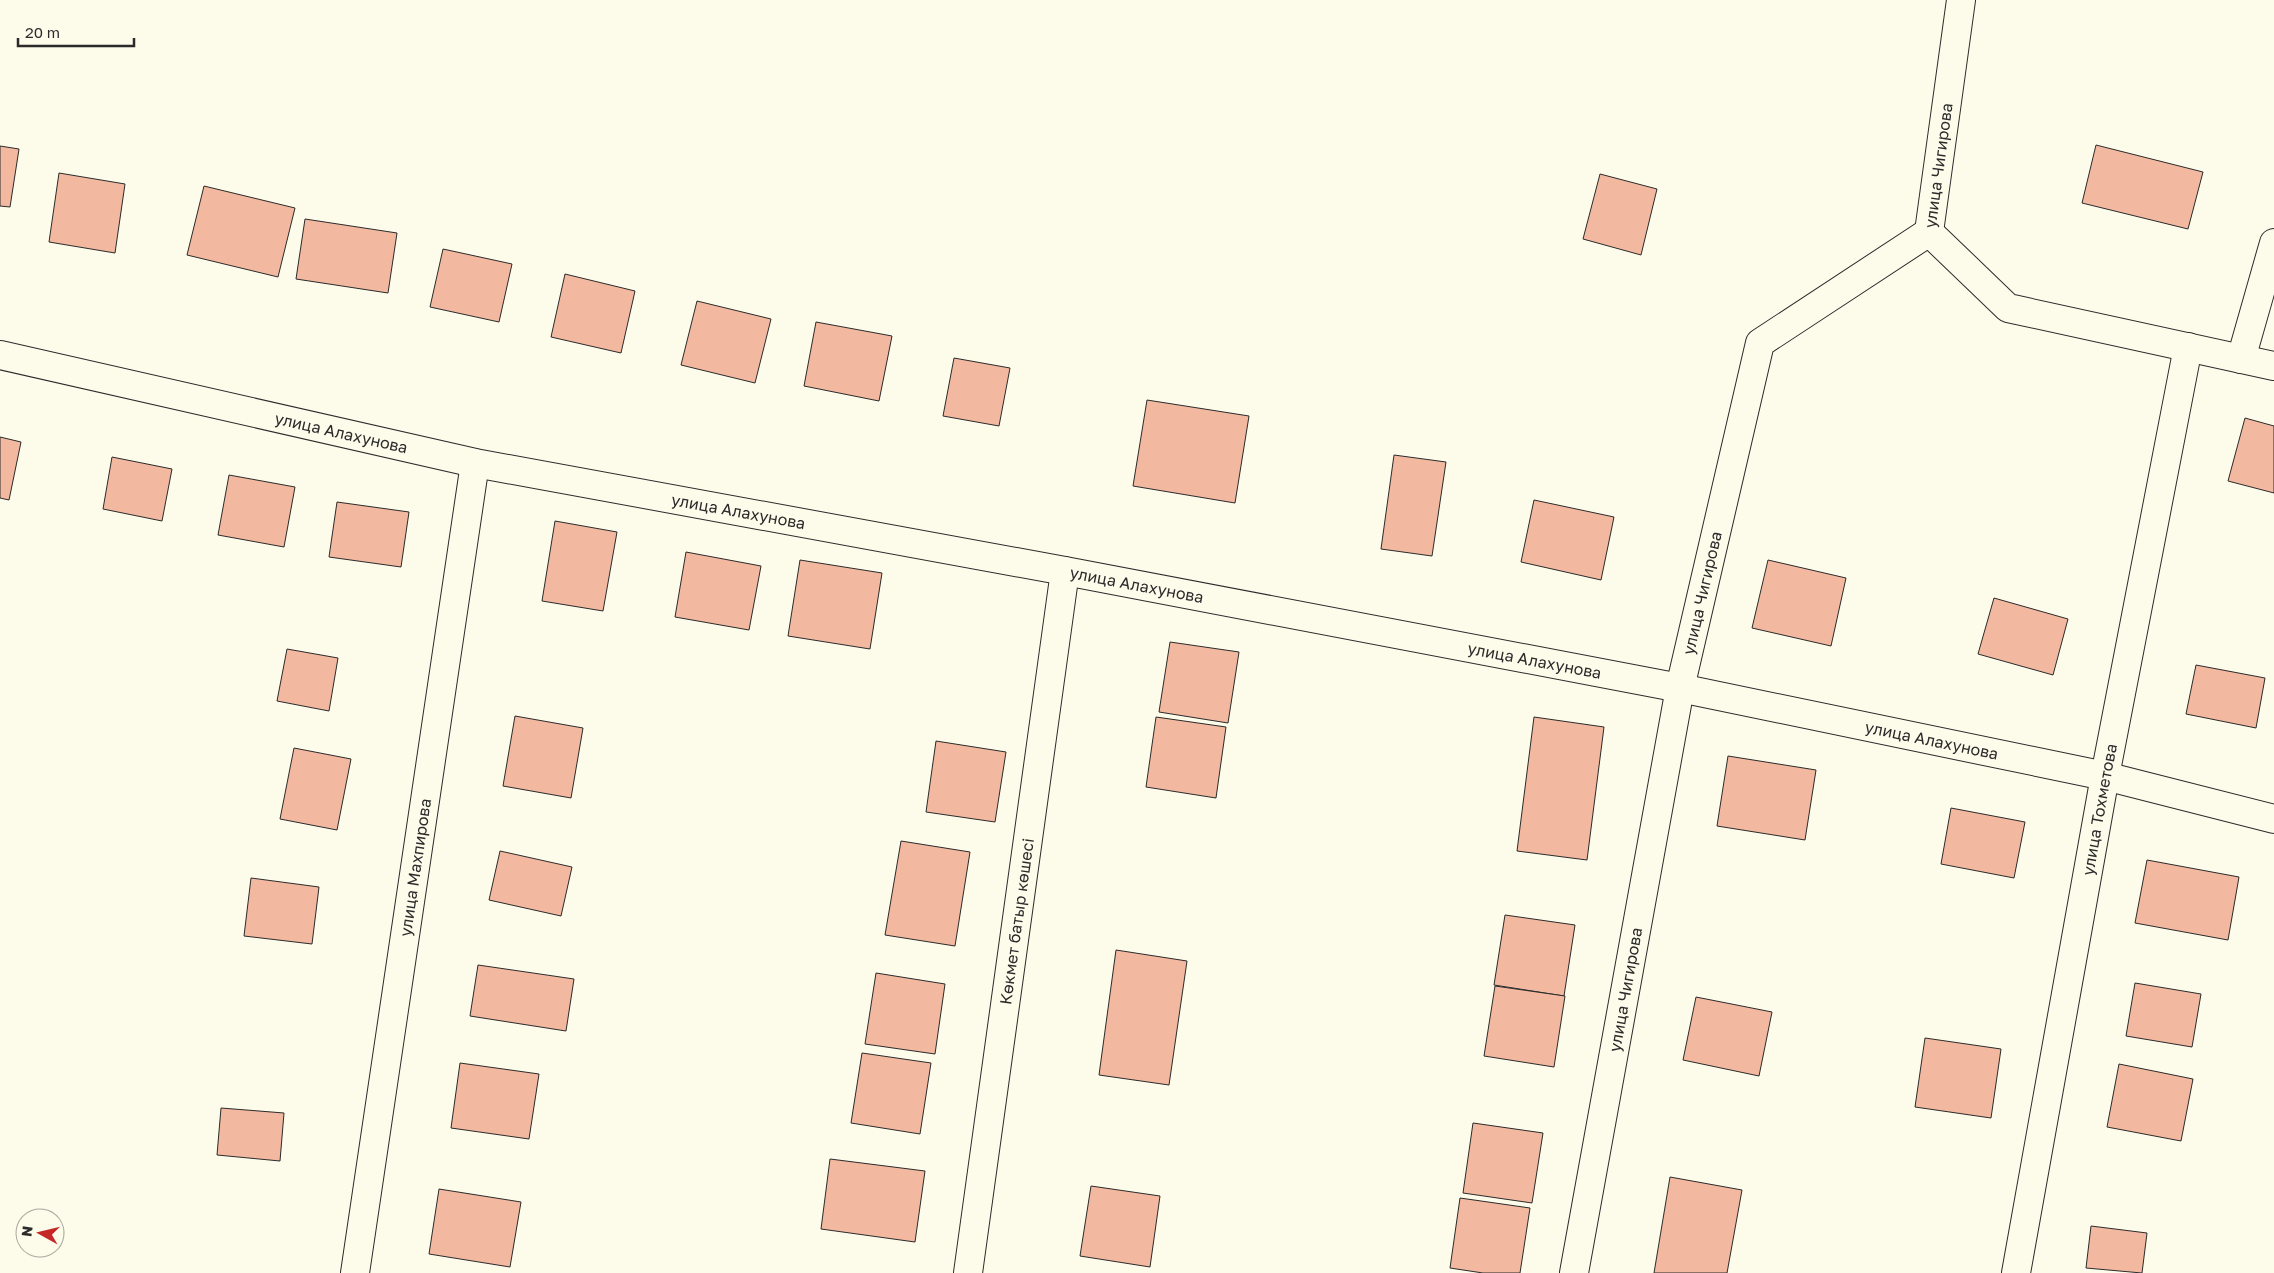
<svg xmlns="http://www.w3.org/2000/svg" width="2274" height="1273" font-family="'Golos Text',sans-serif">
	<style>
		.building { fill: #f2b8a0; stroke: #2b2b2b }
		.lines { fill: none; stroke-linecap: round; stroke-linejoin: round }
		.street-casing { stroke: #2b2b2b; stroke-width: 30 }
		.street { stroke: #fdfbea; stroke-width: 28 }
		.labels { text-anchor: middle; stroke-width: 4; stroke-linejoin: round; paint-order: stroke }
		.street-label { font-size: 16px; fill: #2b2b2b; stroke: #fdfbea }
	</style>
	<rect width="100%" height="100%" fill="#fdfbea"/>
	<g class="building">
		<polygon points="2096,145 2203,172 2188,229 2082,203"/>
		<polygon points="0,146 19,149 10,207 0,206"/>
		<polygon points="59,173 125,184 115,253 49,242"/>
		<polygon points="1600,174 1657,189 1641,255 1583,239"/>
		<polygon points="204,186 295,208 278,277 187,255"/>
		<polygon points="305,219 397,233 388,293 296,279"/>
		<polygon points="443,249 512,264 499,322 430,307"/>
		<polygon points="565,274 635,291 621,353 551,337"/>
		<polygon points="697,301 771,319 755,383 681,365"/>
		<polygon points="816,322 892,336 879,401 804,386"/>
		<polygon points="954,358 1010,368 999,426 943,416"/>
		<polygon points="1147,400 1249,416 1235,503 1133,486"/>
		<polygon points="2245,418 2274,426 2274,493 2228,481"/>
		<polygon points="0,437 21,442 9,500 0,498"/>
		<polygon points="1394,455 1446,462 1432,556 1381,549"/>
		<polygon points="112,457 172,469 162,521 103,509"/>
		<polygon points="229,475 295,487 284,547 218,535"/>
		<polygon points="1534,500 1614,517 1601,580 1521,562"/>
		<polygon points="337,502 409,512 401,567 329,557"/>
		<polygon points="555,521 617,532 603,611 542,601"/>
		<polygon points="686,552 761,566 749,630 675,617"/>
		<polygon points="800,560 882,573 870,649 788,636"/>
		<polygon points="1768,560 1846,578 1831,646 1752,628"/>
		<polygon points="1994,598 2068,619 2053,675 1978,654"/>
		<polygon points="1170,642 1239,652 1228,723 1159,712"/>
		<polygon points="287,649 338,658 329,711 277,701"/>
		<polygon points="2196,665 2265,678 2256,728 2186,714"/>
		<polygon points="515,716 583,728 571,798 503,786"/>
		<polygon points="1156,717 1226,727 1216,798 1146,787"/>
		<polygon points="1534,717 1604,727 1587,860 1517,851"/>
		<polygon points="936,741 1006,752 995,822 926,812"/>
		<polygon points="294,748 351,759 337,830 280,819"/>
		<polygon points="1728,756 1816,770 1805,840 1717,826"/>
		<polygon points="1951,808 2025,822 2014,878 1941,864"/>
		<polygon points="901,841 970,852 955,946 885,935"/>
		<polygon points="500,851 572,867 561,916 489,900"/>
		<polygon points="2147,860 2239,877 2228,940 2135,923"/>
		<polygon points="251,878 319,887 312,944 244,936"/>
		<polygon points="1505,915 1575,925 1564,996 1494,985"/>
		<polygon points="1116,950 1187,961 1169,1085 1099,1075"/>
		<polygon points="478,965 574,979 566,1031 470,1016"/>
		<polygon points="876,973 945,984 935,1054 865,1044"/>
		<polygon points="2135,983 2201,994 2192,1047 2126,1036"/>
		<polygon points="1495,986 1565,996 1554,1067 1484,1056"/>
		<polygon points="1696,997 1772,1012 1759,1076 1683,1060"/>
		<polygon points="1925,1038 2001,1049 1991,1118 1915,1107"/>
		<polygon points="862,1053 931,1063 920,1134 851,1123"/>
		<polygon points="460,1063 539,1074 529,1139 451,1128"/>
		<polygon points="2119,1064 2193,1079 2181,1141 2107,1127"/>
		<polygon points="221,1108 284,1113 280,1161 217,1155"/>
		<polygon points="1473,1123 1543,1133 1532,1203 1463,1193"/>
		<polygon points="830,1159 925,1171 915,1242 821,1229"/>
		<polygon points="1670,1177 1742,1190 1727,1273 1654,1273"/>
		<polygon points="1091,1186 1160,1196 1150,1267 1080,1256"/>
		<polygon points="439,1189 521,1202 510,1267 429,1254"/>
		<polygon points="1460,1198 1530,1208 1520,1273 1483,1273 1450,1268"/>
		<polygon points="2091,1226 2147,1233 2142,1273 2086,1268"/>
	</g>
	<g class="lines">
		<defs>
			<g id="street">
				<polyline points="1929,232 2008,308 2274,366"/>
				<path id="s1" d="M0,355L475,463L1065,571L1680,688L2105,776L2274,819"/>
				<polyline points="2241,359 2274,243"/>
				<path id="s2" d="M355,1273L475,463"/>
				<path id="s3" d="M968,1273L1065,571"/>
				<path id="s4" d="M1574,1273L1680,688L1760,343L1929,232L1961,0"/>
				<path id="s5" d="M2016,1273L2105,776L2188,347"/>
			</g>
		</defs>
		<use href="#street" class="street-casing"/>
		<use href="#street" class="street"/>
	</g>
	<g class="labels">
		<g class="street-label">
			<text dy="6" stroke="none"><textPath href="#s4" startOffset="1218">улица Чигирова</textPath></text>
			<text dy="6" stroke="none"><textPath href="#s1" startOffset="350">улица Алахунова</textPath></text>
			<text dy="6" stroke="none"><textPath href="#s1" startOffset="755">улица Алахунова</textPath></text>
			<text dy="6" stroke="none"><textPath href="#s1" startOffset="1160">улица Алахунова</textPath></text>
			<text dy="6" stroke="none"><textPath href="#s4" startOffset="692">улица Чигирова</textPath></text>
			<text dy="6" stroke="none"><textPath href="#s1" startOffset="1565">улица Алахунова</textPath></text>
			<text dy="6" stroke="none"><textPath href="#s1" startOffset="1970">улица Алахунова</textPath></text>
			<text dy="6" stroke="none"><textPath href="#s5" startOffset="471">улица Тохметова</textPath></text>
			<text dy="6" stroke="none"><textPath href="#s2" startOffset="410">улица Махпирова</textPath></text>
			<text dy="6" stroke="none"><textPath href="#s3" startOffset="355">Көкмет батыр көшесі</textPath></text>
			<text dy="6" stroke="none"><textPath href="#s4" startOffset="288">улица Чигирова</textPath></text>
		</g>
	</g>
	<g transform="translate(40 1233) rotate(278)"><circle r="24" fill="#fdfbea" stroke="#a9a89e"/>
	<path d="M0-4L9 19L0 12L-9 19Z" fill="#c62828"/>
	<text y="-8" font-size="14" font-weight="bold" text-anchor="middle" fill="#2b2b2b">N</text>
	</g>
	<path d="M18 38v8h116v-8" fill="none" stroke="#2b2b2b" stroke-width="2.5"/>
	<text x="25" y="38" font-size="15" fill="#2b2b2b" stroke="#fdfbea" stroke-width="4" paint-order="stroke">20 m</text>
</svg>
